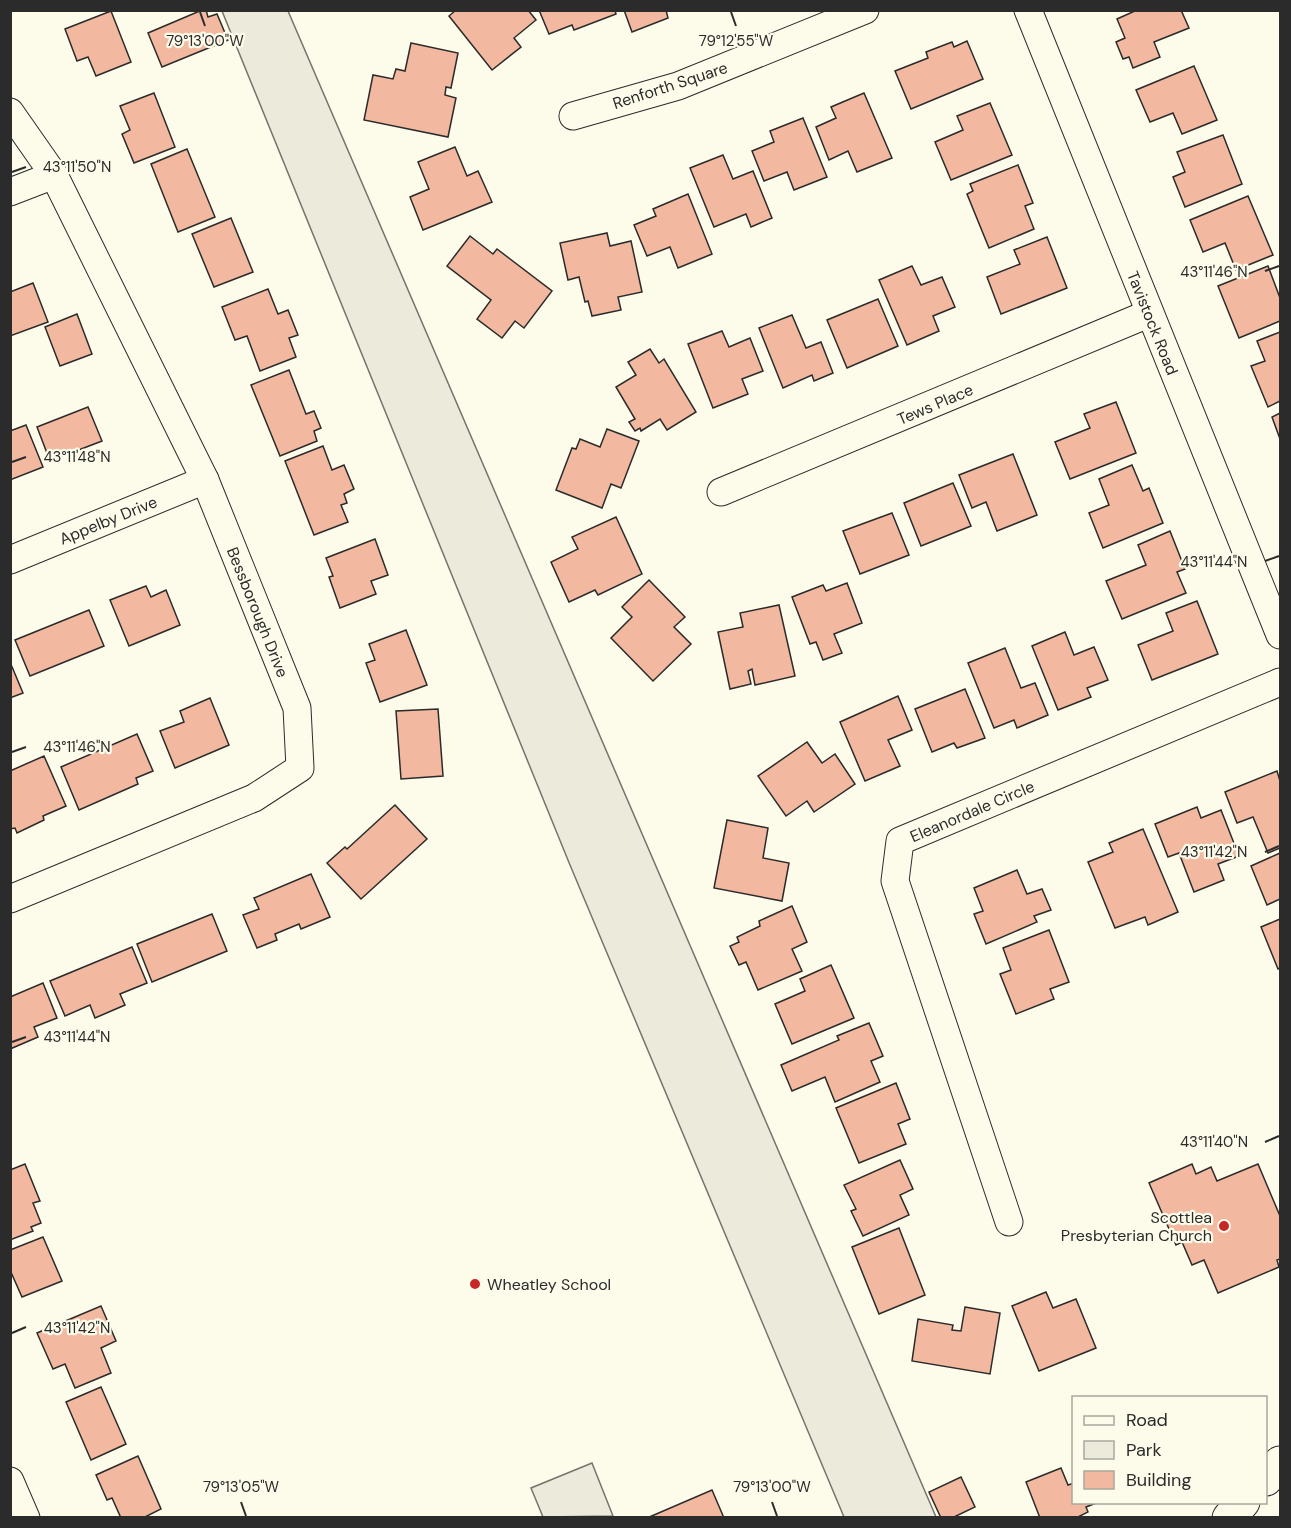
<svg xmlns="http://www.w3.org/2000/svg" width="1291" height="1528" font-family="'DM Sans',sans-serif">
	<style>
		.green { fill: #ecebdb; stroke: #74746e; stroke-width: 1.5 }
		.building { fill: #f2b8a0; stroke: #2b2b2b; stroke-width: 1.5 }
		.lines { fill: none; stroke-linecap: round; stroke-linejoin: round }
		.street-casing { stroke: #2b2b2b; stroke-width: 29 }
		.secondary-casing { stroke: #2b2b2b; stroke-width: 35 }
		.street { stroke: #fdfbea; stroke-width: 27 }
		.secondary { stroke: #fdfbea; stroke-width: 33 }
		.ticks { fill: none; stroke: #2b2b2b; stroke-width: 2 }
		.poi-dot { fill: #c62828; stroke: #fdfbea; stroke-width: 2 }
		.labels { text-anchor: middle; stroke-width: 4.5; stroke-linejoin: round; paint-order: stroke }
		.street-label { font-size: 16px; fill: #2b2b2b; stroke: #fdfbea }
		.poi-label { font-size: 16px; fill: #2b2b2b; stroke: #fdfbea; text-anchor: end }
		.ticks-label { font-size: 15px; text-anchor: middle; fill: #2b2b2b; stroke: #fdfbea; stroke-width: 4.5; stroke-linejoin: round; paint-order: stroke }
	</style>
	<rect width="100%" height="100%" fill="#fdfbea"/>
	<g class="green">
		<polygon points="222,11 288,11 936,1517 844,1517 570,865"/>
		<polygon points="592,1463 613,1516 543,1517 531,1488"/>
	</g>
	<g class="building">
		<polygon points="202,10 206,10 208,17 217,14 228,40 162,67 148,33"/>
		<polygon points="456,10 528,10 536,20 514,38 521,47 492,70 449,16"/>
		<polygon points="539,10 615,10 616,14 574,30 572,25 549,34"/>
		<polygon points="624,10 666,10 668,18 632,32"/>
		<polygon points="1137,10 1181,10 1189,28 1154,42 1160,57 1133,68 1129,57 1123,59 1116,42 1125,38 1117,19"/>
		<polygon points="111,11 131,62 96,76 88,57 77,61 65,29"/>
		<polygon points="967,41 983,79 911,109 895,71 928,58 926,52 952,42 954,47"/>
		<polygon points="411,43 458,53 451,88 446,87 445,95 456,98 448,137 364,120 373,75 393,79 396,69 405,71"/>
		<polygon points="1194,66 1217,120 1182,134 1173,113 1150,122 1136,90"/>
		<polygon points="154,93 175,147 134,163 122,134 130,130 120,106"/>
		<polygon points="864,93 892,158 857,172 848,151 829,160 816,127 836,118 831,107"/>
		<polygon points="990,103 1012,155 951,180 935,142 963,130 957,116"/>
		<polygon points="803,118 827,177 794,190 787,172 764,181 752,151 774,142 770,131"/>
		<polygon points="1223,135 1242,184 1185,207 1173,177 1185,172 1177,152"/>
		<polygon points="455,147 467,176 478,171 492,202 423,230 410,197 429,189 418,162"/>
		<polygon points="187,149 215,217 178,232 151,164"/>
		<polygon points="723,155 733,179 753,171 772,218 751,227 746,214 714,227 690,168"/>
		<polygon points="1018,165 1033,203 1025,206 1034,229 989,248 967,194 973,191 970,184"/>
		<polygon points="688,194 712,254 678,268 670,247 647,256 634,225 656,216 653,209"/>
		<polygon points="1248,196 1273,255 1236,270 1225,243 1203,252 1190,220"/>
		<polygon points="231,218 253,272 214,287 192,234"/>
		<polygon points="607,233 610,246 631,241 642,292 618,297 621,310 592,316 588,301 585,302 579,277 568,280 560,243"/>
		<polygon points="470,236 493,254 497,249 552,291 524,328 515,321 502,338 477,319 491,300 447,266"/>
		<polygon points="1047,237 1067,288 1001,314 987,277 1020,264 1014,250"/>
		<polygon points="912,266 921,285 942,277 955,307 933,316 939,331 907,345 879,280"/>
		<polygon points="1268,266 1280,298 1280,321 1239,338 1218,286"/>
		<polygon points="33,283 48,322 10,336 10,292"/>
		<polygon points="268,289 278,314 288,310 298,335 289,338 296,357 260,371 247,336 235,340 222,307"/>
		<polygon points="878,299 898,346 847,368 827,320"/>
		<polygon points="77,314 92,354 60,366 45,327"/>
		<polygon points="792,315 806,348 821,342 833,373 814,381 812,375 783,388 759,328"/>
		<polygon points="722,331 729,347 750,338 763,371 742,379 748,394 713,408 688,344"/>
		<polygon points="1280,332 1280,401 1268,407 1251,366 1265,361 1257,341"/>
		<polygon points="650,349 659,363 664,359 696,412 667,430 660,419 641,431 640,428 635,431 629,422 635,419 616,387 636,375 628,362"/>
		<polygon points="289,370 306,414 314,411 321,428 314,431 317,441 280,456 251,385"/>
		<polygon points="1116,402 1136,453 1070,479 1055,442 1090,428 1084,414"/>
		<polygon points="88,407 102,441 50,461 37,427"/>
		<polygon points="1280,413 1280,439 1272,417"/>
		<polygon points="26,425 43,467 10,480 10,431"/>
		<polygon points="607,429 639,441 621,488 611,484 602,508 556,490 572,448 576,449 580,439 600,447"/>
		<polygon points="323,446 332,470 344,465 354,489 344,494 347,503 341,505 348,522 314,535 285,461"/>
		<polygon points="1013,454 1037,515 997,531 986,502 972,508 959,475"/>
		<polygon points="1132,465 1143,491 1149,488 1163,523 1103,548 1089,513 1109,505 1099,479"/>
		<polygon points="953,483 971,526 921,546 904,503"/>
		<polygon points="892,513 909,555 860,574 843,531"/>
		<polygon points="616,517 642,574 598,595 595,590 569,602 551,562 578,549 572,537"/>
		<polygon points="1170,531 1185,569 1177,572 1186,593 1122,619 1106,581 1146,565 1138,545"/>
		<polygon points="375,539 388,575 371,581 376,594 340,608 329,577 333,576 326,558"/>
		<polygon points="649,580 685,617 674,627 691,644 653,681 611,638 632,617 622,607"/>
		<polygon points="847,583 862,623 834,634 842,653 823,660 816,642 810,644 792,597 823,585 826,591"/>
		<polygon points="146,586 151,597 166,590 180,625 129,646 110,600"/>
		<polygon points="1197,601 1218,654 1152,680 1138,645 1173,631 1166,613"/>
		<polygon points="779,605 795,676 755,685 752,669 748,671 751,684 730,689 718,632 743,627 740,613"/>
		<polygon points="89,610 104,646 30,676 15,640"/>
		<polygon points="406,630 427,685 380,702 366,663 375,660 369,644"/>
		<polygon points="1065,632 1074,655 1094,647 1108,680 1087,688 1091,697 1058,710 1032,646"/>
		<polygon points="1005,648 1021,688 1035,683 1048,715 1017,728 1014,720 994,728 968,663"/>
		<polygon points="10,662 23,693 10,698"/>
		<polygon points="965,689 985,738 957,748 954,743 932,752 915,709"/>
		<polygon points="898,696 912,730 888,740 900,766 865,781 840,722"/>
		<polygon points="210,698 229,745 175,768 160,731 184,722 180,711"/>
		<polygon points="438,709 443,776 401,779 396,711"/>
		<polygon points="137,734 153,771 136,778 138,784 79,810 61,767"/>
		<polygon points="807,742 822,763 835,754 855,784 814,812 807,801 786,816 758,776"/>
		<polygon points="44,756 66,806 43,816 44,820 17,833 15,828 10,829 10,771"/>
		<polygon points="1277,771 1280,781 1280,848 1268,853 1253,817 1237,823 1225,792"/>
		<polygon points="395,805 427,839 361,899 327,863 345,847 347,849"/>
		<polygon points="1197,807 1201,818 1221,810 1239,856 1218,864 1224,880 1194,892 1179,853 1168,857 1155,824"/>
		<polygon points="727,820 768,828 763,858 789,863 782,901 714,888"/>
		<polygon points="1143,829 1178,912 1148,925 1145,917 1115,928 1088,862 1113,852 1109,843"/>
		<polygon points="1280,853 1280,899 1267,905 1251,866"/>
		<polygon points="1017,870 1027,894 1042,889 1051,910 1034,916 1037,922 986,944 974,914 983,911 974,888"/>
		<polygon points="311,874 330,917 301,929 299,924 275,934 277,940 257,948 243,915 259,909 254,898"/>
		<polygon points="792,906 807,942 792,949 802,971 758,990 746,962 739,965 730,946 739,942 737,937 760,926 759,921"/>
		<polygon points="212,914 227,951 152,982 137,944"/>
		<polygon points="1280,919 1280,968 1278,969 1261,927"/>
		<polygon points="1049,930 1069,982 1050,989 1054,999 1016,1014 1000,974 1011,970 1003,948"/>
		<polygon points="132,947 147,983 120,994 125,1005 95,1018 90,1005 65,1016 50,981"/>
		<polygon points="831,965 854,1018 792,1044 775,1004 805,991 800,979"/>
		<polygon points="43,983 57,1018 34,1027 38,1037 10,1049 10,997"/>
		<polygon points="869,1023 883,1056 871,1061 880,1082 835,1102 825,1077 792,1091 781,1065 839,1040 837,1036"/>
		<polygon points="896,1083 910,1119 898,1124 906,1144 859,1163 836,1108"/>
		<polygon points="900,1160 913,1189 900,1195 909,1215 863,1236 851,1211 856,1209 844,1185"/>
		<polygon points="25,1164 40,1201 33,1203 41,1223 31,1227 33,1231 10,1240 10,1170"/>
		<polygon points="1192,1164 1196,1174 1211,1167 1217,1181 1258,1164 1280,1216 1280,1259 1277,1260 1279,1267 1218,1293 1204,1260 1192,1265 1182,1242 1176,1245 1149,1183"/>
		<polygon points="899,1228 925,1295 879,1314 852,1247"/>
		<polygon points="43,1237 62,1281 22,1297 10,1270 10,1250"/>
		<polygon points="1046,1292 1053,1308 1076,1299 1096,1348 1039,1371 1012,1306"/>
		<polygon points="101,1306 116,1341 101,1348 111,1373 75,1388 65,1364 53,1369 37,1333"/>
		<polygon points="965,1307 1000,1313 990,1374 912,1361 918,1319 953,1325 952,1330 961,1331"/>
		<polygon points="101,1387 126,1444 91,1460 66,1402"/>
		<polygon points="138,1456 161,1509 143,1518 121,1518 112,1498 107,1500 96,1475"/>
		<polygon points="1061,1468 1068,1485 1074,1483 1074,1502 1099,1502 1086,1507 1088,1512 1076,1518 1040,1518 1026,1482"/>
		<polygon points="961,1477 975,1507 952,1518 941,1518 929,1492"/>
		<polygon points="712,1490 724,1518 647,1518"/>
	</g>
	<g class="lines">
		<defs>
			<g id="street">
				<polyline points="1028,10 1280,635"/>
				<polyline points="10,112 54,175 205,480 297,708 300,768 254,798 10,899"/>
				<polyline points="573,116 678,86 865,10"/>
				<polyline points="10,192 54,175"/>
				<polyline points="721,492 1148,314"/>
				<polyline points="10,560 205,480"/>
				<polyline points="1009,1222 895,881 900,841 1280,682"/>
				<polyline points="10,1481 26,1518"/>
			</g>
			<g id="secondary">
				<polyline points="1266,1479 1280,1463"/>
				<polyline points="1229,1518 1243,1502"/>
			</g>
		</defs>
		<use href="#street" class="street-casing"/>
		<use href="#secondary" class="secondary-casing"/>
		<use href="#street" class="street"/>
		<use href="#secondary" class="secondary"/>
	</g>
	<path class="ticks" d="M200,12L205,26M731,12L736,26M12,172L26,167M1265,271L1279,266M12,462L26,457M1265,561L1279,556M12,752L26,747M1265,852L1279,846M12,1042L26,1037M1265,1142L1279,1136M12,1333L26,1327M241,1502L246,1516M772,1502L777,1516"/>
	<g class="poi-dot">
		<circle cx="1224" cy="1226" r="6"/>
		<circle cx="475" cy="1284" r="6"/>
	</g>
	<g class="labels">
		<g class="street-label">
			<text transform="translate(670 85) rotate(-18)" y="6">Renforth Square</text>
			<text transform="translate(1153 323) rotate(68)" y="6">Tavistock Road</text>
			<text transform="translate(935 404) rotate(-23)" y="6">Tews Place</text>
			<text transform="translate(108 520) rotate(-22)" y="6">Appelby Drive</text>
			<text transform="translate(258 612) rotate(68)" y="6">Bessborough Drive</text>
			<text transform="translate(972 811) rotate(-23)" y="6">Eleanordale Circle</text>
		</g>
		<g class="poi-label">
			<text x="1212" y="1223">Scottlea<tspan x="1212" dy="18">Presbyterian Church</tspan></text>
			<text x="487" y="1290" text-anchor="start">Wheatley School</text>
		</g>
	</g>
	<g class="ticks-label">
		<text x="205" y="46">79°13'00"W</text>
		<text x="736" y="46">79°12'55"W</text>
		<text x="77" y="172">43°11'50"N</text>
		<text x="1214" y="277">43°11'46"N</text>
		<text x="77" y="462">43°11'48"N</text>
		<text x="1214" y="567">43°11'44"N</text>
		<text x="77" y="752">43°11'46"N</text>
		<text x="1214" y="857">43°11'42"N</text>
		<text x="77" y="1042">43°11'44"N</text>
		<text x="1214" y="1147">43°11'40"N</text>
		<text x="77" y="1333">43°11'42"N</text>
		<text x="241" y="1492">79°13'05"W</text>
		<text x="772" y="1492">79°13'00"W</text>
	</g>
	<rect width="1291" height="1528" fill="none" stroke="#2b2b2b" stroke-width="24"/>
	<rect x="1072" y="1396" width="195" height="108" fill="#fdfbea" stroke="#a9a89e" stroke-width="1.5"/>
	<rect x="1084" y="1416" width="30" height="9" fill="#fdfbea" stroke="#a9a89e" stroke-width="1.5"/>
	<text x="1126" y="1426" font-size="18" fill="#2b2b2b">Road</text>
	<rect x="1084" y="1441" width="30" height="18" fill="#ecebdb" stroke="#a9a89e" stroke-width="1.5"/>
	<text x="1126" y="1456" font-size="18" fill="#2b2b2b">Park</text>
	<rect x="1084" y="1471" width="30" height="18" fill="#f2b8a0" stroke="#a9a89e" stroke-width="1.5"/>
	<text x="1126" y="1486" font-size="18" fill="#2b2b2b">Building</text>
</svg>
